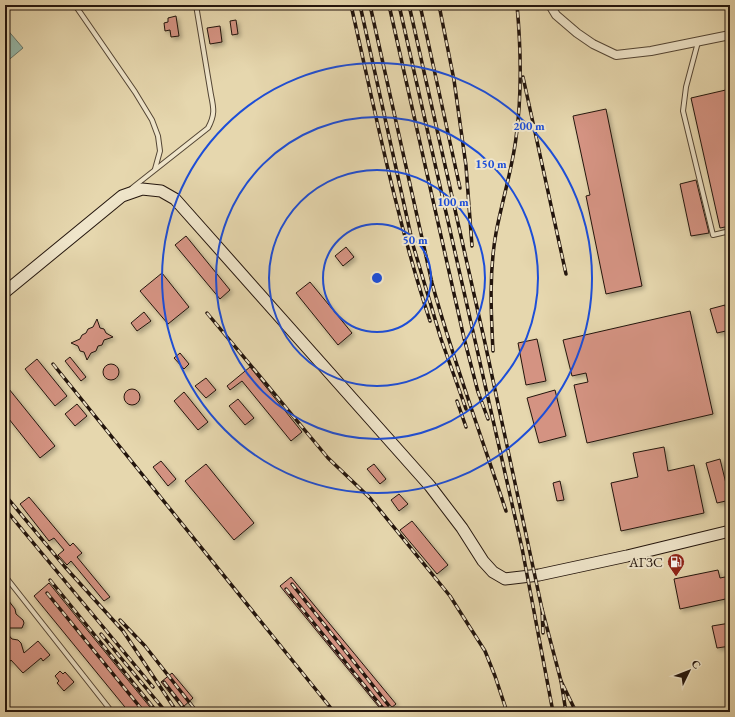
<svg xmlns="http://www.w3.org/2000/svg" width="735" height="717" font-family="'EB Garamond',serif">
	<style>
		.water { fill: #96baac; stroke: #68786c }
		.building { fill: #d49382; stroke: #23150d; filter: url(#shadow) }
		.lines { fill: none; stroke-linecap: round; stroke-linejoin: round }
		.lane-casing { stroke: #544635; stroke-width: 6 }
		.street-casing { stroke: #544635; stroke-width: 10 }
		.secondary-casing { stroke: #23150d; stroke-width: 13 }
		.lane { stroke: #efe5ca; stroke-width: 4 }
		.street { stroke: #efe5ca; stroke-width: 8 }
		.secondary { stroke: #efe5ca; stroke-width: 11 }
		.rail-casing { stroke: #23150d; stroke-width: 3.5 }
		.rail { stroke: #efe5ca; stroke-width: 2; stroke-dasharray: 6; stroke-linecap: butt }
		.ring { fill: none; stroke: #1d4ed8; stroke-width: 2 }
		.labels { text-anchor: middle; stroke-width: 4; stroke-linejoin: round; paint-order: stroke }
		.poi-label { font-size: 14px; fill: #23150d; stroke: #efe5ca; text-anchor: end }
		.centre { fill: #1d4ed8; stroke: #efe5ca; stroke-width: 2 }
		.ring-label { font-size: 12px; text-anchor: middle; font-weight: bold; fill: #1d4ed8; stroke: #efe5ca; stroke-width: 4; stroke-linejoin: round; paint-order: stroke }
	</style>
	<defs>
		<filter id="shadow"><feDropShadow dx="2.5" dy="2.5" stdDeviation="2" flood-color="#0004"/></filter>
	</defs>
	<rect width="100%" height="100%" fill="#e6d7ae"/>
	<filter id="stains"><feTurbulence type="fractalNoise" baseFrequency=".005" numOctaves="4"/><feColorMatrix values="0 0 0 0 .2 0 0 0 0 .09 0 0 0 0 .02 0 0 0 .5 -.17"/></filter>
	<radialGradient id="worn" r=".72"><stop offset=".6" stop-color="#630" stop-opacity="0"/><stop offset="1" stop-color="#630" stop-opacity=".3"/></radialGradient>
	<polygon class="water" points="5,27 23,48 5,63"/>
	<g class="building">
		<polygon points="176,16 179,36 171,37 170,30 165,31 164,23 168,22 168,18"/>
		<polygon points="236,20 238,34 232,35 230,21"/>
		<polygon points="220,26 222,42 210,44 207,28"/>
		<polygon points="730,89 730,226 720,228 691,98"/>
		<polygon points="606,109 642,286 606,294 586,196 590,195 573,116"/>
		<polygon points="696,180 709,233 691,236 680,184"/>
		<polygon points="186,236 230,290 220,299 175,245"/>
		<polygon points="346,247 354,257 343,266 335,256"/>
		<polygon points="162,273 189,307 168,324 140,291"/>
		<polygon points="310,282 352,333 338,345 296,293"/>
		<polygon points="725,305 730,330 717,333 710,309"/>
		<polygon points="690,311 713,414 587,443 574,385 588,382 586,373 572,376 563,340"/>
		<polygon points="144,312 151,321 137,331 131,323"/>
		<polygon points="97,319 100,328 104,329 106,333 113,337 104,340 102,345 98,346 96,351 91,353 87,360 84,352 80,351 78,346 71,343 80,339 82,335 86,333 88,329 93,327"/>
		<polygon points="537,339 546,381 526,385 518,343"/>
		<polygon points="180,353 189,364 184,369 174,358"/>
		<polygon points="70,357 86,377 81,381 65,361"/>
		<polygon points="37,359 67,396 55,406 25,369"/>
		<circle cx="111" cy="372" r="8"/>
		<polygon points="250,367 302,432 291,441 242,381 230,390 227,386"/>
		<polygon points="206,378 216,390 206,398 195,386"/>
		<polygon points="9,389 55,446 40,458 5,414 5,392"/>
		<circle cx="132" cy="397" r="8"/>
		<polygon points="555,390 566,436 539,443 527,398"/>
		<polygon points="184,392 208,422 198,430 174,401"/>
		<polygon points="238,399 254,418 245,425 229,406"/>
		<polygon points="77,404 87,416 75,426 65,414"/>
		<polygon points="664,447 668,471 694,465 704,513 621,531 611,483 638,477 633,453"/>
		<polygon points="720,459 730,500 717,503 706,463"/>
		<polygon points="161,461 176,479 168,486 153,467"/>
		<polygon points="206,464 254,523 234,540 185,481"/>
		<polygon points="374,464 386,479 380,484 367,469"/>
		<polygon points="560,481 564,500 557,501 553,483"/>
		<polygon points="399,494 408,504 399,511 391,500"/>
		<polygon points="29,497 70,546 73,543 82,553 77,557 110,597 104,601 71,561 67,565 58,555 64,550 54,538 49,541 20,504"/>
		<polygon points="412,521 448,565 437,574 400,530"/>
		<polygon points="718,570 720,578 730,576 730,598 680,609 674,579"/>
		<polygon points="291,577 396,704 386,712 383,712 280,586"/>
		<polygon points="49,583 154,712 129,712 34,596"/>
		<polygon points="5,596 15,609 16,614 23,620 24,623 22,628 5,628"/>
		<polygon points="730,623 730,646 717,648 712,626"/>
		<polygon points="5,631 12,639 18,640 21,643 24,653 38,641 50,655 43,661 41,658 23,673 11,660 5,667"/>
		<polygon points="60,671 63,674 65,672 74,682 64,691 57,683 59,681 55,676"/>
		<polygon points="172,673 193,698 182,708 161,682"/>
	</g>
	<g class="lines">
		<defs>
			<g id="lane">
				<polyline points="75,5 135,92 152,120 158,136 160,151 155,169"/>
				<polyline points="698,42 686,87 683,111 713,235 730,231"/>
				<path d="M132,188L208,128C215,115 214,109 211,95L196,5"/>
				<polyline points="5,576 112,712"/>
			</g>
			<polyline id="street" points="550,5 556,15 577,33 593,44 616,55 651,51 730,35"/>
			<polyline id="secondary" points="5,292 122,196 142,189 161,191 175,199 430,486 462,528 483,561 493,572 505,579 539,575 627,556 730,531"/>
		</defs>
		<use href="#lane" class="lane-casing"/>
		<use href="#street" class="street-casing"/>
		<use href="#secondary" class="secondary-casing"/>
		<use href="#lane" class="lane"/>
		<use href="#street" class="street"/>
		<use href="#secondary" class="secondary"/>
		<defs>
			<g id="rail">
				<path d="M351,5C375,111 396,218 430,321"/>
				<polyline points="360,5 413,245 441,339 466,409"/>
				<path d="M370,5L432,283C453,360 481,435 506,511"/>
				<polyline points="389,5 464,338 478,392 488,419"/>
				<polyline points="399,5 522,548 553,712"/>
				<polyline points="409,5 485,343 542,609"/>
				<polyline points="420,5 460,188"/>
				<polyline points="439,5 454,80 466,166 472,246"/>
				<polyline points="523,77 566,274"/>
				<polyline points="207,313 328,458 370,498 450,596 485,651 495,676 507,712"/>
				<path d="M493,351C491,312 489,272 496,233C502,201 512,170 516,138C522,95 521,49 517,5"/>
				<polyline points="53,364 334,712"/>
				<polyline points="457,401 466,427"/>
				<polyline points="5,495 65,567 123,631 177,712"/>
				<polyline points="5,509 153,687"/>
				<polyline points="50,580 157,712"/>
				<polyline points="292,584 394,712"/>
				<polyline points="286,589 386,712"/>
				<polyline points="47,593 144,712"/>
				<polyline points="120,620 145,646 197,712"/>
				<polyline points="543,633 542,609 561,681"/>
				<polyline points="101,634 166,712"/>
				<polyline points="164,682 187,712"/>
				<polyline points="566,712 561,681 576,712"/>
			</g>
		</defs>
		<use href="#rail" class="rail-casing"/>
		<use href="#rail" class="rail"/>
	</g>
	<g class="ring">
		<circle cx="377" cy="278" r="54"/>
		<circle cx="377" cy="278" r="108"/>
		<circle cx="377" cy="278" r="161"/>
		<circle cx="377" cy="278" r="215"/>
	</g>
	<defs>
		<symbol id="fuel-pin" viewBox="-11 -11 22 30"><path d="M0 17L-7.5 6A9.5 9.5 0 1 1 7.5 6Z" fill="#8f2418" stroke="#efe5ca"/><path d="M-5.5-6h7V0h2V4h1.3V-2.5L3-4.5l.8-.8L6-3V5H2.5V1h-1V6h-7ZM-4.2-4.7v3.2H.2V-4.7Z" fill="#fff"/></symbol>
	</defs>
	<g fill-rule="evenodd">
		<use href="#fuel-pin" x="666" y="552" width="20" height="27"/>
	</g>
	<g class="labels">
		<g class="poi-label">
			<text x="663" y="567">АГЗС</text>
		</g>
	</g>
	<circle cx="377" cy="278" r="6" class="centre"/>
	<g class="ring-label">
		<text x="529" y="130">200 m</text>
		<text x="491" y="168">150 m</text>
		<text x="453" y="206">100 m</text>
		<text x="415" y="244">50 m</text>
	</g>
	<rect width="735" height="717" fill="none" stroke="#e6d7ae" stroke-width="20"/>
	<rect x="6" y="6" width="723" height="705" fill="none" stroke="#23150d" stroke-width="2"/>
	<rect x="10" y="10" width="715" height="697" fill="none" stroke="#23150d"/>
	<g transform="translate(689 671) rotate(47)" stroke="#efe5ca" stroke-width="3" paint-order="stroke">
	<path d="M0-3L7 15L0 10L-7 15Z" fill="#23150d"/>
	<text y="-6" font-size="11" font-weight="bold" text-anchor="middle" fill="#23150d">С</text>
	</g>
	<rect width="100%" height="100%" filter="url(#stains)"/>
	<rect width="100%" height="100%" fill="url(#worn)"/>
</svg>
